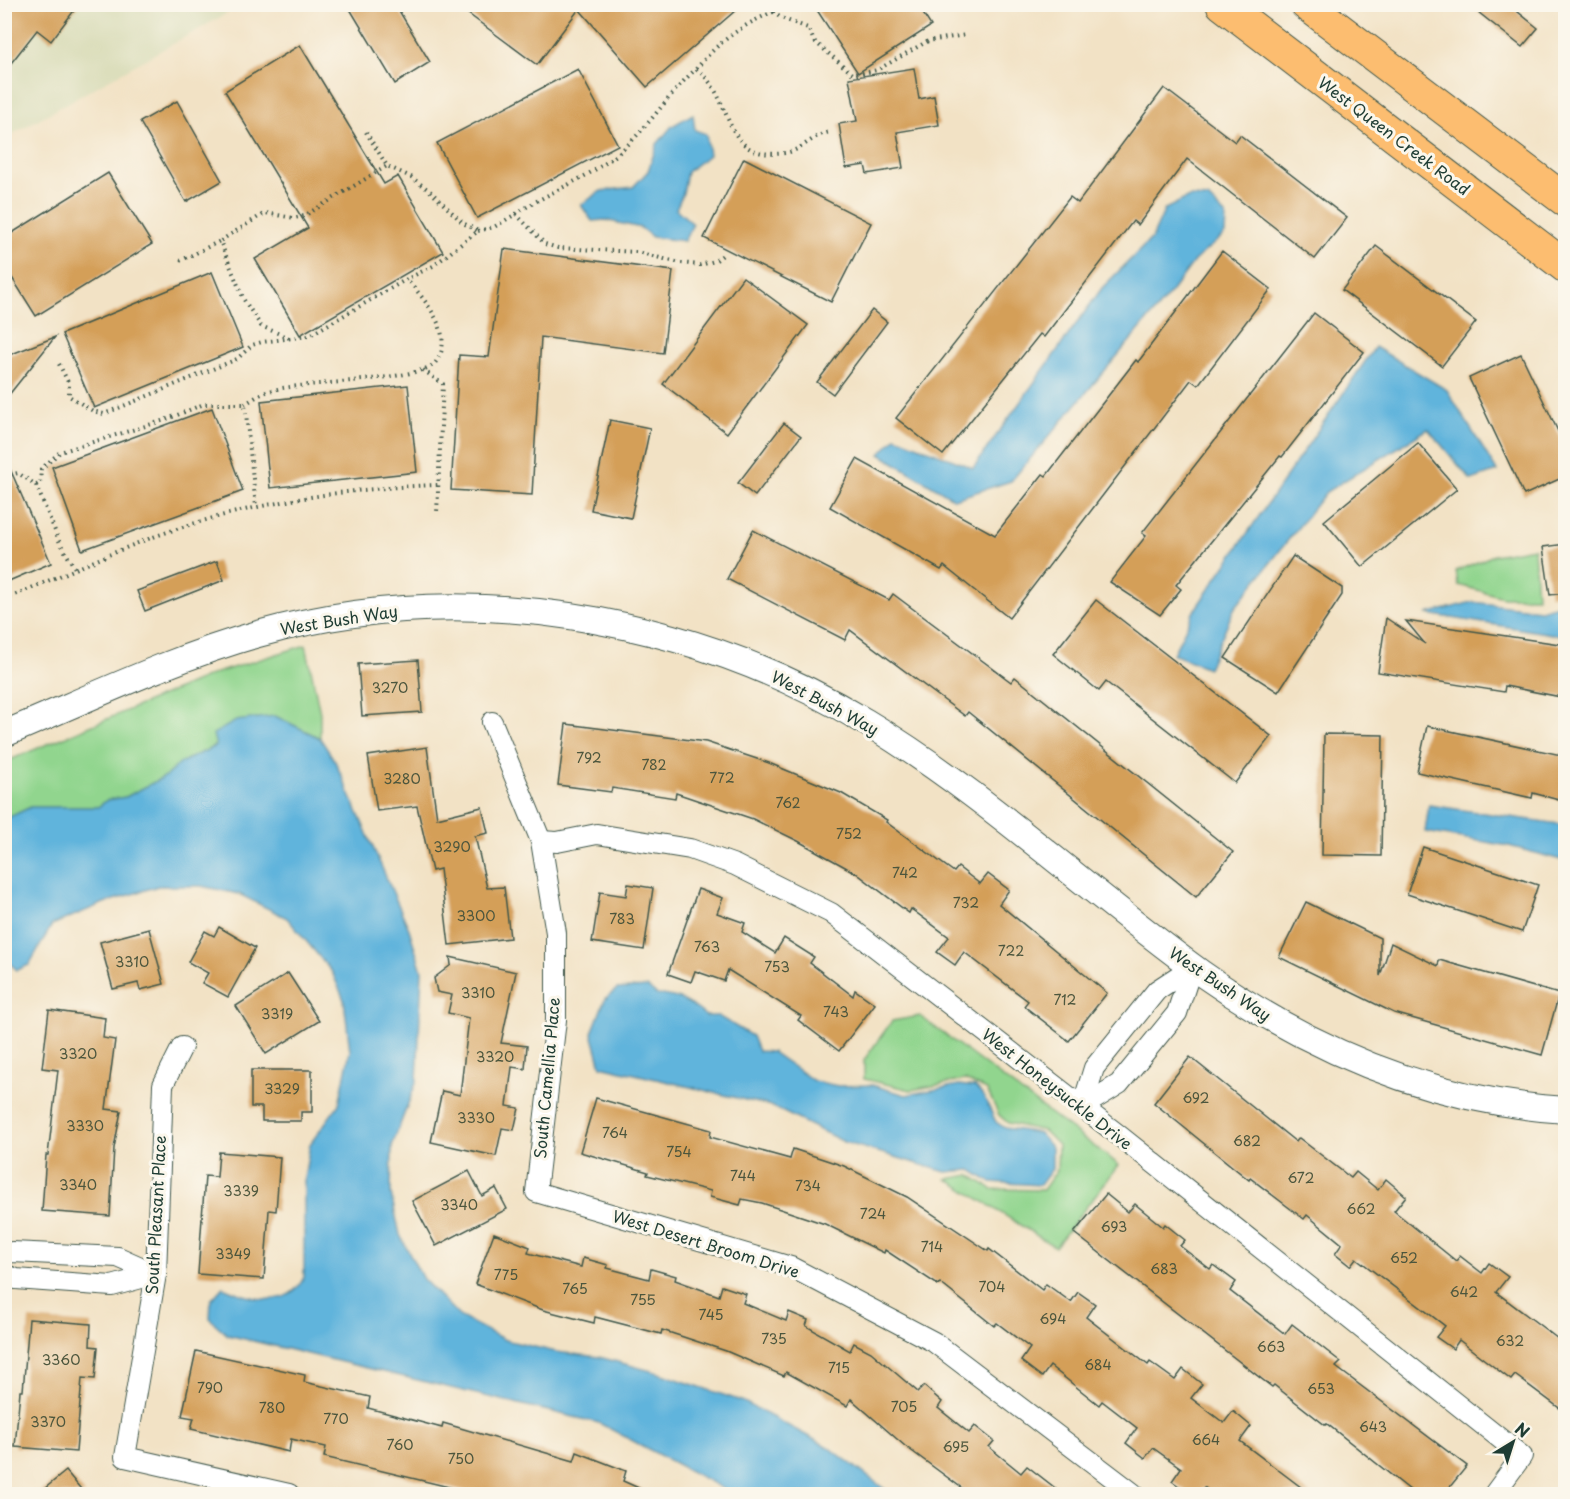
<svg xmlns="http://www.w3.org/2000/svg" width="1570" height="1499" font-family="'Playpen Sans',sans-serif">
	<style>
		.built { fill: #dcdebc }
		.green { fill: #91d58e; stroke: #588961; stroke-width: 1.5 }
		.water { fill: #60b4dc; stroke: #407888; stroke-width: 1.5 }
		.building { fill: #d49f58 }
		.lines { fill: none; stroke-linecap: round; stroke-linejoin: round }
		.minor-casing { stroke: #3f564a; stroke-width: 22 }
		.tertiary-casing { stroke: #3f564a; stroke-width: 28 }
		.primary-casing { stroke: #3f564a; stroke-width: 34 }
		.path { stroke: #3f564a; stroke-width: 4; stroke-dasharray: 1.5 4.5; stroke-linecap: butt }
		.minor { stroke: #fff; stroke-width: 20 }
		.tertiary { stroke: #fff; stroke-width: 26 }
		.primary { stroke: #fcbd6f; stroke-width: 32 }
		.labels { text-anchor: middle; stroke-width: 6; stroke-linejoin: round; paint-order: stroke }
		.number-label { font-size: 14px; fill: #4c563d }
		.street-label { font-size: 16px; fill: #1f3d34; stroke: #fbf7ec }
	</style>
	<rect width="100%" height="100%" fill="#fbf7ec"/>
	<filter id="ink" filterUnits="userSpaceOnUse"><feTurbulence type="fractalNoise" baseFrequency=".0167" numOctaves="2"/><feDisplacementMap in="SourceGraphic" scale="12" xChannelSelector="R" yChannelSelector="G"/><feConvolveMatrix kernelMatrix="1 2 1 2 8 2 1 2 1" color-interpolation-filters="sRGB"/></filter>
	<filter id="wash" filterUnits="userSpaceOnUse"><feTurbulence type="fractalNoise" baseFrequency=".008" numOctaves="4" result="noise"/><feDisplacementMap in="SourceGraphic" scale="24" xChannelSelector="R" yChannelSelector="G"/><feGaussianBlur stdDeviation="1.35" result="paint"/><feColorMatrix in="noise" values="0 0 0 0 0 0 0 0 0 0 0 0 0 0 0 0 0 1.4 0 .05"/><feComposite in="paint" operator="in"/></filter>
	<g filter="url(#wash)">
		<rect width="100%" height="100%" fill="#f2e2c5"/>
		<polygon class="built" points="5,5 242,5 5,138"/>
		<g class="green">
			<polygon points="1534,548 1537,597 1503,597 1458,585 1456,571 1494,555"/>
			<polygon points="306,645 320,713 320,738 275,716 180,763 166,776 126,797 107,800 98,807 31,807 5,819 5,762 216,673"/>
			<polygon points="920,1016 1119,1165 1055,1247 947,1179 970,1175 992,1189 1043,1190 1057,1170 1058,1145 1044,1131 1008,1123 999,1115 987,1090 965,1080 911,1090 864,1079 864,1060 892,1021"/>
		</g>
		<g class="water">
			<polygon points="693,114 695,130 706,134 709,155 687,172 683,193 676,209 693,224 684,241 652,237 641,228 605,220 592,221 581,205 601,191 633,187 648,171 657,144 672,126"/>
			<polygon points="1189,197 1208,198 1226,216 1225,234 1194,261 1169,295 1011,481 954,499 880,454 896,437 973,468 1102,288 1152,238 1165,209"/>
			<polygon points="1375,347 1447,390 1497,471 1471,480 1428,429 1326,492 1234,609 1208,668 1173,654 1194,611"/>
			<polygon points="1472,602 1540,610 1565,603 1565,636 1427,614"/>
			<path d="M275,716L320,738L335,761L409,929L422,971L417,1080L392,1146L391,1194L400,1235L423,1279L459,1316L505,1340L556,1352L599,1357L659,1373L744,1402L830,1448L891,1494H733L599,1423L228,1335L210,1319L211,1300L223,1287C250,1299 288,1311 304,1277V1179L310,1144L339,1104L350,1051L344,1000L332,972L287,918L239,894L201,886H158L104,903L52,925L29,965L17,970L5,959V819L31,807H98L107,800L126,797L166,776L180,763L216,746L213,734L236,721Z"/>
			<polygon points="1429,805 1565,825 1565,861 1509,846 1425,832"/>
			<path d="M647,987L657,995C678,995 690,1003 706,1016H718L752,1036L758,1051L772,1052L814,1081L838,1086L872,1085L906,1095L959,1085L975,1087L984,1097L996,1122L1005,1128L1039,1133L1052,1148V1169L1040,1185L990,1182L971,1170L946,1172L844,1142L771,1106L601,1066L592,1033L605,999L617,989Z"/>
		</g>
		<g id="blocks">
			<g class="building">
				<polygon points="4,4 79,4 51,41 37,30 4,72"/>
				<polygon points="347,4 395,4 430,62 395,84"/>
				<polygon points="455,4 743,4 647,87 579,9 537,65"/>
				<polygon points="813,4 917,4 931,26 858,73"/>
				<polygon points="1468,4 1508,4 1538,28 1522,47"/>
				<polygon points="300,45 384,184 398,176 443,252 300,335 255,259 308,228 225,91"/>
				<polygon points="914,68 919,99 934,96 939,125 897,132 903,168 867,174 865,165 846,168 839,124 857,121 849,78"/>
				<polygon points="578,69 618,145 477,218 437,143"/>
				<polygon points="1164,88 1235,142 1240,135 1347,218 1315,259 1187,159 1138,225 1133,221 1044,337 1040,334 943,455 896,418 1070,197 1078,203"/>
				<polygon points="177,101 222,181 186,202 140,122"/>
				<polygon points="744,158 871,223 831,302 704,238"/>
				<polygon points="108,173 152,244 36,316 4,265 4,238"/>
				<polygon points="1376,246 1476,322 1442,366 1342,290"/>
				<polygon points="504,249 673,271 663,353 541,337 532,495 451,490 459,355 489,357"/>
				<polygon points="1222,251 1271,289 1198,385 1191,380 1009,618 944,566 941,570 830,507 857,459 995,535 1043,474 1046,476 1136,360 1138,362"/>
				<polygon points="212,272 243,347 94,408 62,334"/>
				<polygon points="743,277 808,325 727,433 663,384"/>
				<polygon points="872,310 887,322 833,394 817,382"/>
				<polygon points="1314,313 1364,352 1282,457 1280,456 1176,585 1181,589 1160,615 1110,582 1146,536 1142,533"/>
				<polygon points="55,337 4,401 4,357"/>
				<polygon points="1521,354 1566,448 1566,476 1524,495 1469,378"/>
				<polygon points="408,385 417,472 270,488 261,401"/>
				<polygon points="212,408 243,491 82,550 52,467"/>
				<polygon points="610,420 650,428 631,518 591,510"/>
				<polygon points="784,423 801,436 755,496 738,483"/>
				<polygon points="1418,443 1457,489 1362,567 1324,521"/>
				<polygon points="4,455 51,563 4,583"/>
				<polygon points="753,530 889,600 893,594 1011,682 1015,677 1233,852 1196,897 968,712 965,716 850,630 845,640 727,579"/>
				<polygon points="1566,544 1566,593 1550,595 1543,547"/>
				<polygon points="1293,556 1342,588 1342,595 1278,692 1225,658"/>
				<polygon points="217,561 224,580 145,611 137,591"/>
				<polygon points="1096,600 1271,736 1235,783 1106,682 1099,691 1053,654"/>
				<polygon points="1386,618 1425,644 1406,621 1566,645 1566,698 1505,686 1504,692 1378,672"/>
				<polygon points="418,660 422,712 362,716 358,664"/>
				<polygon points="566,724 706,742 769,763 841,793 887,820 886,822 954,872 958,867 980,884 988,874 1009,890 999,904 1107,993 1069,1041 1024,1006 1028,1001 964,952 955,965 937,952 949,937 911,909 909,913 856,873 798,841 753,819 676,793 675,798 612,788 611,792 558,785"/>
				<polygon points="1427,726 1566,756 1566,802 1533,793 1532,798 1417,772"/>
				<polygon points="1324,734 1383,735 1381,856 1322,855"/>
				<polygon points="427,747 437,818 482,807 488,833 475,836 487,888 504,887 510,938 449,945 440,869 432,871 417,806 377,811 368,756"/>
				<polygon points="1423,847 1538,885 1522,932 1407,894"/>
				<polygon points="628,884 653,888 644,950 592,942 600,892 626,896"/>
				<polygon points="698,889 723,898 717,913 745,923 742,932 775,953 784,938 814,957 810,963 853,996 855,990 875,1004 839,1051 798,1020 801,1016 728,970 724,981 695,971 691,982 668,974"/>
				<polygon points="1306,902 1380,938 1380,976 1391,943 1438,966 1439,960 1559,994 1542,1055 1394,1013 1279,957"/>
				<polygon points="219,927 255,948 228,997 202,983 208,973 188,962 205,931 214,936"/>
				<polygon points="149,929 164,984 140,990 138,983 113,989 100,942"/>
				<polygon points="450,957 516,972 501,1043 527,1046 525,1069 512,1067 507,1106 519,1108 514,1130 502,1128 496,1156 431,1142 442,1091 460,1095 469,1018 448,1013 452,995 437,992 434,978 451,965"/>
				<polygon points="288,973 319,1021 266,1054 236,1006"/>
				<polygon points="49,1010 105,1018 103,1038 115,1040 106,1109 121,1111 114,1148 110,1216 42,1211 46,1155 48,1155 58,1070 42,1068"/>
				<polygon points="1190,1057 1296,1142 1299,1138 1351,1178 1356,1172 1378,1190 1386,1179 1406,1196 1394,1211 1456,1261 1460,1256 1482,1273 1489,1263 1508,1277 1496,1292 1566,1345 1566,1413 1515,1375 1511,1380 1459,1340 1453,1349 1436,1337 1445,1326 1356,1258 1350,1266 1335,1254 1342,1244 1307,1215 1304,1219 1250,1178 1249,1180 1154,1103"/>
				<polygon points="251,1070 312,1070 312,1112 301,1112 301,1121 262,1121 262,1107 251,1107"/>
				<polygon points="596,1098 711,1130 710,1137 790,1159 793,1149 844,1166 907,1197 988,1251 989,1249 1042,1290 1046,1284 1071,1302 1078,1292 1095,1304 1086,1317 1148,1365 1150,1362 1175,1380 1183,1369 1202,1384 1191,1398 1224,1423 1233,1411 1251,1426 1240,1441 1310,1494 1214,1494 1204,1487 1198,1494 1190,1494 1172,1481 1181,1468 1153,1448 1145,1458 1126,1443 1137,1428 1102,1401 1099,1405 1050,1366 1042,1377 1021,1361 1030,1348 997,1323 994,1326 940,1283 938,1285 885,1250 884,1253 825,1224 762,1203 742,1199 740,1205 710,1197 711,1191 647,1175 648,1172 580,1152"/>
				<polygon points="219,1152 280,1157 276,1211 269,1210 264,1279 198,1274 205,1176 217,1177"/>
				<polygon points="469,1171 482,1196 496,1188 507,1209 436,1246 412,1201"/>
				<polygon points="1106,1194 1128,1212 1135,1204 1163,1227 1165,1224 1185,1240 1180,1246 1210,1269 1213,1265 1236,1282 1230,1291 1285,1334 1292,1324 1341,1362 1336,1367 1467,1466 1444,1494 1415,1494 1327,1424 1325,1425 1274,1385 1272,1387 1074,1233"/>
				<polygon points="494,1233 530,1247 528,1253 581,1267 583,1258 608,1265 607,1268 649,1279 651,1269 676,1276 675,1280 719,1296 722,1286 746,1294 743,1303 786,1321 789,1312 808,1320 806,1326 850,1351 854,1343 871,1352 918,1392 924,1386 942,1402 938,1408 969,1433 975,1426 994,1441 989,1447 1021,1473 1027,1466 1063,1494 970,1494 905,1446 851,1399 847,1406 786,1372 784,1376 726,1351 662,1330 661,1334 595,1317 594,1323 543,1310 475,1284"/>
				<polygon points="29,1319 91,1324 90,1346 98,1347 95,1379 82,1378 76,1452 15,1447 20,1391 23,1391"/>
				<polygon points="196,1351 305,1375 304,1382 370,1397 368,1408 442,1428 443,1423 574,1461 577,1452 626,1471 623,1481 652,1494 478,1494 324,1457 326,1447 291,1439 289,1452 191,1429 194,1418 182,1416"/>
				<polygon points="66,1471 85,1494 38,1494"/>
			</g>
		</g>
	</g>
	<g filter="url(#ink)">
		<use href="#blocks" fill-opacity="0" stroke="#3f564a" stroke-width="1.5"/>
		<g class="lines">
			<defs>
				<g id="minor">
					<polyline points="492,722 541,841 556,933 556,1020 536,1192 791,1267 934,1342 1134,1494"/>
					<polyline points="541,841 557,842 597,834 690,849 735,865 831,913 1116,1133 1522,1456 1494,1494"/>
					<polyline points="182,1047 163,1085 156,1274 125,1457 289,1494"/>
					<polyline points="1082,1107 1119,1084 1177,1013 1192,967"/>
					<polyline points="1082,1107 1094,1068 1157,990 1192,967"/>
					<polyline points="4,1254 12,1252 118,1257 156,1274"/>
					<polyline points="4,1274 16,1279 112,1286 156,1274"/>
				</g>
				<path id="tertiary" d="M4,734C88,699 170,659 258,634C461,577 686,614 866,722C983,792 1089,892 1201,973C1309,1049 1431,1102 1566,1110"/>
				<g id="primary">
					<polyline points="1222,4 1566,267"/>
					<polyline points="1306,4 1566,201"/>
				</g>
			</defs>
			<use href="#minor" class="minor-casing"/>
			<use href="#tertiary" class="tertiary-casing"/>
			<use href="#primary" class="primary-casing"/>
			<g class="path">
				<polyline points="773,12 781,18 808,28 814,41 854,75 877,70 928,41 966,35"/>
				<path d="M696,69C718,42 742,25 773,12V4"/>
				<polyline points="366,132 387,166 411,177 430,191 463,223 478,231 433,266 407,279"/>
				<path d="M516,214C546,193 582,181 611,159C643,136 666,96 696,69C737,98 718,162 785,153C802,151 813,134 831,132"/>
				<polyline points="478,231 494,227 516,214 545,244 558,248 637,252 680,263 700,265 715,261 724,254"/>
				<polyline points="180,261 220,241"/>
				<polyline points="289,338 261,326 244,300 220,241 265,213 294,218 304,216 387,166"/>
				<path d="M59,364L69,384V396L93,411L104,414L237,359L252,345L262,342L308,336L407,279C423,298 458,336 435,363C419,381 303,382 273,390C263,392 253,399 245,404"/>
				<polyline points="423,370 443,384 437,513"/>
				<polyline points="4,476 18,473 36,485 40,484 41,469 60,452 165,420 204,404 245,404 256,507"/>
				<polyline points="36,485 60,543 76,570"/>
				<path d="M4,599C55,579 105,555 156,536C246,504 343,488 438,485"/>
			</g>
			<use href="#minor" class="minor"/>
			<use href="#tertiary" class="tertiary"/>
			<use href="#primary" class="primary"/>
		</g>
	</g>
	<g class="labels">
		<g class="number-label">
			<text x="390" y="693">3270</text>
			<text x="589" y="763">792</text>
			<text x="654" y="770">782</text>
			<text x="722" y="783">772</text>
			<text x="402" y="784">3280</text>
			<text x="788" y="808">762</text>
			<text x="849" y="839">752</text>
			<text x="452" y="852">3290</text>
			<text x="905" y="878">742</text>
			<text x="966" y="908">732</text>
			<text x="476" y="921">3300</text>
			<text x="622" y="924">783</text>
			<text x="707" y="952">763</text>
			<text x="1011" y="956">722</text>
			<text x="132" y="967">3310</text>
			<text x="777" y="972">753</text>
			<text x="478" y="998">3310</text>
			<text x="1065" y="1005">712</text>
			<text x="836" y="1017">743</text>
			<text x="277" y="1019">3319</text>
			<text x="78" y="1059">3320</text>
			<text x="495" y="1062">3320</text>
			<text x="282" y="1094">3329</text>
			<text x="1196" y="1103">692</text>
			<text x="476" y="1123">3330</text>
			<text x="85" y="1131">3330</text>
			<text x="615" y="1138">764</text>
			<text x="1247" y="1146">682</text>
			<text x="679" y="1157">754</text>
			<text x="743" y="1181">744</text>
			<text x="1301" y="1183">672</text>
			<text x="78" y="1190">3340</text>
			<text x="808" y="1191">734</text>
			<text x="241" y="1196">3339</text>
			<text x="459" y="1210">3340</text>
			<text x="1361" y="1214">662</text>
			<text x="873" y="1219">724</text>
			<text x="1114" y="1232">693</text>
			<text x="932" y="1252">714</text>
			<text x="233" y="1259">3349</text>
			<text x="1404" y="1263">652</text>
			<text x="1164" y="1274">683</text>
			<text x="506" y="1280">775</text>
			<text x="992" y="1292">704</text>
			<text x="575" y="1294">765</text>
			<text x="1464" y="1297">642</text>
			<text x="643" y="1305">755</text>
			<text x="711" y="1320">745</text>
			<text x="1053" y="1324">694</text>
			<text x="774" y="1344">735</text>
			<text x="1510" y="1346">632</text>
			<text x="1271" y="1352">663</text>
			<text x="61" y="1365">3360</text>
			<text x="1098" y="1370">684</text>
			<text x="839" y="1373">715</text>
			<text x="210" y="1393">790</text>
			<text x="1321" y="1394">653</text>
			<text x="904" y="1412">705</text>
			<text x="272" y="1413">780</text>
			<text x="336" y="1424">770</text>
			<text x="48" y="1427">3370</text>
			<text x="1373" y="1432">643</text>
			<text x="1206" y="1445">664</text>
			<text x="400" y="1450">760</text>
			<text x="956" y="1452">695</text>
			<text x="461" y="1464">750</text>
		</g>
		<g class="street-label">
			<text transform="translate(1394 136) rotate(37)" y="6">West Queen Creek Road</text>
			<text transform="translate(339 620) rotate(-9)" y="6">West Bush Way</text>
			<text transform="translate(825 703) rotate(28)" y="6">West Bush Way</text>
			<text transform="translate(1220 984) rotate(34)" y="6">West Bush Way</text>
			<text transform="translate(547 1078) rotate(-85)" y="6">South Camellia Place</text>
			<text transform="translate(1057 1089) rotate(38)" y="6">West Honeysuckle Drive</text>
			<text transform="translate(156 1215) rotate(-87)" y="6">South Pleasant Place</text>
			<text transform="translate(706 1244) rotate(17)" y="6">West Desert Broom Drive</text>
		</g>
	</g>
	<rect width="1570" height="1499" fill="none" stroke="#fbf7ec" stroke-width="24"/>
	<g transform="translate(1513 1442) rotate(38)" stroke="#fbf7ec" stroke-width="4.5" paint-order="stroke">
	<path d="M0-4.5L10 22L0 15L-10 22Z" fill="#1f3d34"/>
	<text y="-9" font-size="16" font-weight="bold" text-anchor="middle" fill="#1f3d34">N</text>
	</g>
</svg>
